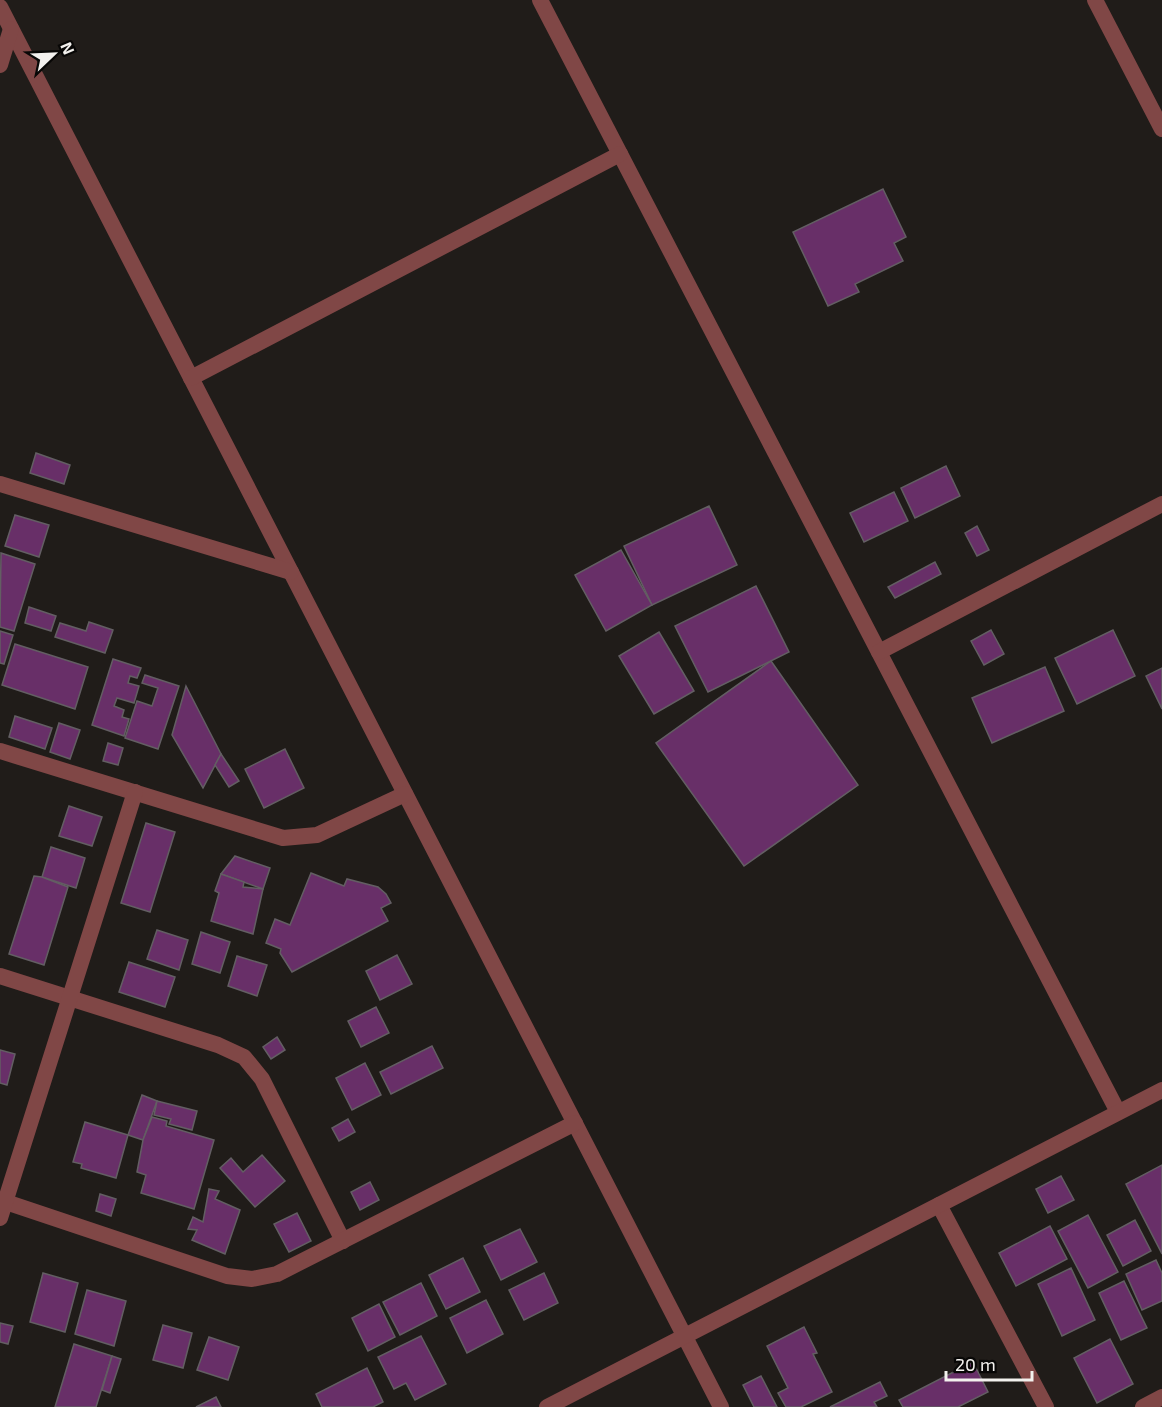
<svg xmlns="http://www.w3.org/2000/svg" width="1162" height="1407" font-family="'Exo 2',sans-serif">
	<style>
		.building { fill: #682f68; stroke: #635e63; stroke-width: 1.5 }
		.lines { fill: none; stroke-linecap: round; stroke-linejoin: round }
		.minor { stroke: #804746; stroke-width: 16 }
	</style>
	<rect width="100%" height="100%" fill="#201c19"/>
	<g class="building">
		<polygon points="883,189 906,237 894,243 903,261 855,284 859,292 828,306 793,232"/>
		<polygon points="36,453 70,465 64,484 30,473"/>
		<polygon points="946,466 960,496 915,518 901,488"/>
		<polygon points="894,492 908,521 864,542 850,513"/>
		<polygon points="709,506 737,565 652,605 624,546"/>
		<polygon points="15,515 49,525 39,557 5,546"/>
		<polygon points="977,526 989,550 977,556 965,533"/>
		<polygon points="621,550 652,605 606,631 575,575"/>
		<polygon points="1,553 35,564 14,631 0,627"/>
		<polygon points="935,562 941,574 895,598 888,587"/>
		<polygon points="756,586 789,652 708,692 675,626"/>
		<polygon points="29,607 56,616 51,631 25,623"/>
		<polygon points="89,622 113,630 105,653 55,637 60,623 86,631"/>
		<polygon points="991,630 1004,654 984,665 971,641"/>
		<polygon points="1113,630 1135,676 1077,704 1055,658"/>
		<polygon points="0,631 13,635 4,664 0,663"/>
		<polygon points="659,632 694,691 654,714 619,656"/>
		<polygon points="15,644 88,667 75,709 2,685"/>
		<polygon points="113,659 141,668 137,678 130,676 128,683 139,686 134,703 117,698 114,706 124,710 122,717 129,719 124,736 92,725"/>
		<polygon points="771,661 858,785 744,866 656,743"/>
		<polygon points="1045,667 1064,711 992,743 972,698"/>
		<polygon points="1162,668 1162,709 1146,676"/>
		<polygon points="145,675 179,686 158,749 125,738 137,701 152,706 158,688 142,683"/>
		<polygon points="186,686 221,754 203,788 172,735"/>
		<polygon points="15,716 52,728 45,749 9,737"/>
		<polygon points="59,723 80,730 70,759 50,752"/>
		<polygon points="108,743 123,748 118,765 103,761"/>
		<polygon points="285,749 304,788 264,808 245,769"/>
		<polygon points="221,754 239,781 229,787 215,765"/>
		<polygon points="69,806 102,817 92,846 59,836"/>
		<polygon points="146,823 175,832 150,912 121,903"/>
		<polygon points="51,847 85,858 76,888 42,877"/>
		<polygon points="235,856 270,868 263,889 221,874"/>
		<polygon points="311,873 344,886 347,879 378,887 386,894 391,903 381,908 388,921 292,972 280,953 281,949 266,943 275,919 290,925"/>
		<polygon points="221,874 244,882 243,887 263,889 253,934 211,921 219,893 215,891"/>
		<polygon points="34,876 42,877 68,887 44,965 9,954"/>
		<polygon points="157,930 188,940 179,970 147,959"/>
		<polygon points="201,932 230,942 220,973 192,964"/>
		<polygon points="397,955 412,984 380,1000 366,971"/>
		<polygon points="237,956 267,965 257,996 228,986"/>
		<polygon points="129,962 175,977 165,1007 119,992"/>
		<polygon points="376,1007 389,1033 361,1047 348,1021"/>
		<polygon points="277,1037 285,1050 271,1059 263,1047"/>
		<polygon points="432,1046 443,1068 391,1094 380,1072"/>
		<polygon points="0,1050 15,1054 7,1085 0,1083"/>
		<polygon points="365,1063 381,1095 352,1110 336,1078"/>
		<polygon points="142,1095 157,1101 143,1140 128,1135"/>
		<polygon points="157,1101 197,1111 192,1130 169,1124 171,1119 154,1115"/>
		<polygon points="152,1117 167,1121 166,1126 214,1140 194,1209 141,1193 146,1175 137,1172 143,1140"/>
		<polygon points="348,1119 355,1132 339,1141 332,1128"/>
		<polygon points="85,1122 128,1135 116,1178 81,1168 82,1164 73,1162"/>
		<polygon points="262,1155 285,1181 255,1207 220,1168 231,1158 243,1172"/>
		<polygon points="1162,1165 1162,1254 1126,1184"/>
		<polygon points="1061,1176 1074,1200 1048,1213 1036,1189"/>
		<polygon points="370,1182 379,1200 360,1210 351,1192"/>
		<polygon points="209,1189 219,1191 215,1199 240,1210 225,1254 192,1240 197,1230 188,1229 193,1217 203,1222"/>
		<polygon points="100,1194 116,1199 111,1216 96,1211"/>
		<polygon points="297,1213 311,1241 289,1252 274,1224"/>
		<polygon points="1088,1215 1118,1272 1088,1288 1058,1231"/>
		<polygon points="1135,1220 1151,1251 1123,1266 1107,1235"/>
		<polygon points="1050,1226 1067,1259 1016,1286 999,1253"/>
		<polygon points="520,1229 537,1262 501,1280 484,1246"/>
		<polygon points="463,1258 480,1292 446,1309 429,1275"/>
		<polygon points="1156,1260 1162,1273 1162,1301 1142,1310 1126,1274"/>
		<polygon points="1071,1268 1095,1320 1062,1336 1038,1284"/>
		<polygon points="43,1273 78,1283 65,1332 30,1322"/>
		<polygon points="544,1273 558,1303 524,1320 509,1290"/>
		<polygon points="1124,1281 1147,1328 1121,1340 1099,1293"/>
		<polygon points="421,1283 437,1316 400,1335 383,1302"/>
		<polygon points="87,1290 126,1301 114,1346 75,1334"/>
		<polygon points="486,1300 503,1334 467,1353 450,1318"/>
		<polygon points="379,1304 395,1337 368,1351 352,1318"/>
		<polygon points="0,1323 13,1326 8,1344 0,1342"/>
		<polygon points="163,1325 192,1333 183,1368 153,1360"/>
		<polygon points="804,1327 817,1353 813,1354 832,1392 801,1407 786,1407 778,1393 788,1388 767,1346"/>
		<polygon points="421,1336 446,1384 415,1400 406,1383 394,1389 378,1357"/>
		<polygon points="209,1337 239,1347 228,1380 197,1370"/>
		<polygon points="1110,1339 1133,1384 1097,1403 1074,1358"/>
		<polygon points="74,1344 112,1356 96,1407 55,1407"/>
		<polygon points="112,1356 121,1359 110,1393 102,1390"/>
		<polygon points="973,1362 988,1392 958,1407 903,1407 899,1400"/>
		<polygon points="367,1368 383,1402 373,1407 322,1407 316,1394"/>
		<polygon points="761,1376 777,1407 754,1407 743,1385"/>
		<polygon points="880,1382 887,1396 874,1402 877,1407 830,1407"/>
		<polygon points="216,1397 221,1407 196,1407"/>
	</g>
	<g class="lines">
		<g class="minor">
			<polyline points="540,0 1118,1112"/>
			<polyline points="1095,0 1162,129"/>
			<polyline points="0,7 721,1407"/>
			<polyline points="0,65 11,29"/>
			<polyline points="191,378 620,154"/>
			<polyline points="0,484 291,572"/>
			<polyline points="879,652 1162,504"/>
			<polyline points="0,751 283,838 317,835 405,794"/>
			<polyline points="0,976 218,1045 244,1057 262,1079 343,1241"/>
			<polyline points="0,1200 227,1276 252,1279 277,1274 575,1123"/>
			<polyline points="939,1205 1046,1407"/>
			<polyline points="0,1218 135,792"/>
			<polyline points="547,1407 1162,1090"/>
			<polyline points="1143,1407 1162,1397"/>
		</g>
	</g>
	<g transform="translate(54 54) rotate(67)" stroke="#080706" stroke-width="4.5" paint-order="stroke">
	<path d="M0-4.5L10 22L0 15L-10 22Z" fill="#f3f1ee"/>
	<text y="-9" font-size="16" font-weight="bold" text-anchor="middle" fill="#f3f1ee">N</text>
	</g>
	<path d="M946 1371v9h86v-9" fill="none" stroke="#f3f1ee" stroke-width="3"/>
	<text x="955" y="1371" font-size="18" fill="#f3f1ee" stroke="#080706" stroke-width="4.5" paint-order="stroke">20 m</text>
</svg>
